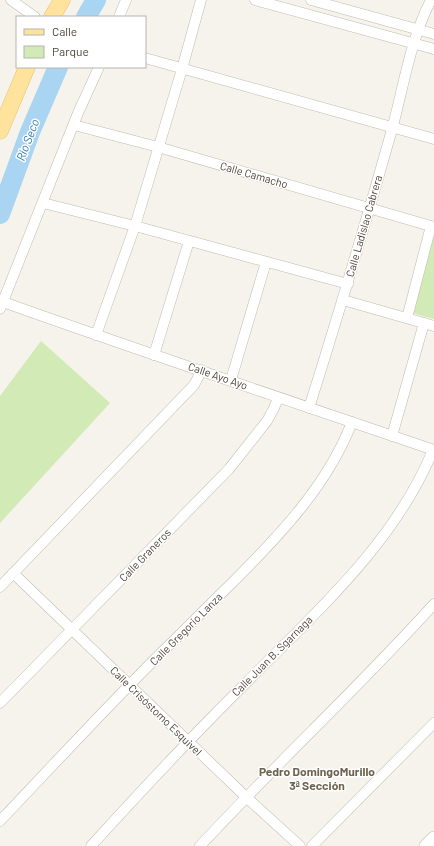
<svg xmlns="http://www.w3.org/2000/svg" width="434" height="846" font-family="Barlow,sans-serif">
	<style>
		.green { fill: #d2eab5 }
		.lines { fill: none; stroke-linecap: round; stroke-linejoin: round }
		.river { stroke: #a9d4f2; stroke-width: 20 }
		.minor-casing { stroke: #c2bbae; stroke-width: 11 }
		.tertiary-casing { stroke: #c2bbae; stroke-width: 14 }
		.primary-casing { stroke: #e6c16a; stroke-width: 17 }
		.minor { stroke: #fff; stroke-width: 10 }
		.tertiary { stroke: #fff; stroke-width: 13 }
		.primary { stroke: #ffe39c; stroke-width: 16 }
		.labels { text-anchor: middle; stroke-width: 3; stroke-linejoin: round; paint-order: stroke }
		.street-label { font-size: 11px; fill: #4b4439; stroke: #fff }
		.water-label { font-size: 12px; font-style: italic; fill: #2e7ab2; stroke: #fff }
		.neighbourhood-label { font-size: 12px; font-weight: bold; fill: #6e6250; stroke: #fff }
	</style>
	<rect width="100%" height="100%" fill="#f6f3ec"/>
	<g class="green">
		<polygon points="434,235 434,319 412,313"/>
		<polygon points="41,341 110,403 0,523 0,396"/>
	</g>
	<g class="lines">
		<g class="river">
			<polyline points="86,17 96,0"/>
			<polyline points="0,214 30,132 58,67"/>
		</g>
		<defs>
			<g id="minor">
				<polyline points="11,0 35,17"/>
				<polyline points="255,0 434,49"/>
				<polyline points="311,0 434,34"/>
				<polyline points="119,17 126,0"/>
				<polyline points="145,58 434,139"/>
				<polyline points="74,125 158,147 434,227"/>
				<polyline points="43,203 135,226 348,284"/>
				<polyline points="343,300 434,326"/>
				<path d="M3,302C146,353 290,401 434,450"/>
				<polyline points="0,309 78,113 99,67"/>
				<polyline points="407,318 431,226"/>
				<polyline points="96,335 135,226 182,69 201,0"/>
				<polyline points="154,355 189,241"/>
				<polyline points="231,380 266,262"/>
				<path d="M309,408C338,316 365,225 391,133C403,90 410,40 431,0"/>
				<polyline points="392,436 424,323"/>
				<polyline points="13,573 246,797 300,846"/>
				<polyline points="0,587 194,385 202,370"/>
				<polyline points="0,703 229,469 267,421 274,408 278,398"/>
				<path d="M0,821C53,765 106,708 161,653C185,630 208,606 232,583C279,536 328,485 352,422"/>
				<path d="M91,846C142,790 193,735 247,682C316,612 395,543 433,450"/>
				<path d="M200,846C276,764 359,687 434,604"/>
				<polyline points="312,846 434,723"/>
			</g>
			<polyline id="tertiary" points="426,846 434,838"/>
			<g id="primary">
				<polyline points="52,17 62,0"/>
				<polyline points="0,131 27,67"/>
			</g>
		</defs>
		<use href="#minor" class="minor-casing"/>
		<use href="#tertiary" class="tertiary-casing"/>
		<use href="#primary" class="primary-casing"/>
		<use href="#minor" class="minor"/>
		<use href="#tertiary" class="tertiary"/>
		<use href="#primary" class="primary"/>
	</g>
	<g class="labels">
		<g class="street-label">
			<text transform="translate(254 175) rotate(16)" y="4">Calle Camacho</text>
			<text transform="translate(364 226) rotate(-74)" y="4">Calle Ladislao Cabrera</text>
			<text transform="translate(218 376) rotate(19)" y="4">Calle Ayo Ayo</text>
			<text transform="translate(145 555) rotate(-46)" y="4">Calle Graneros</text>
			<text transform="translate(186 629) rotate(-45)" y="4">Calle Gregorio Lanza</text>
			<text transform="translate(272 656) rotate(-45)" y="4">Calle Juan B. Sgarnaga</text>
			<text transform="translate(156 711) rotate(44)" y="4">Calle Crisóstomo Esquivel</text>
		</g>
		<g class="water-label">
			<text transform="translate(28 140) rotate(-69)" y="4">Río Seco</text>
		</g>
		<g class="neighbourhood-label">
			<text x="317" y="776">Pedro DomingoMurillo<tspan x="317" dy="14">3ª Sección</tspan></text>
		</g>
	</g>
	<rect x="16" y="16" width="130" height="52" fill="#ffffff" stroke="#b7b4b0"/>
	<rect x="24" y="29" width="20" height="6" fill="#ffe39c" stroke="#b7b4b0"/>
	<text x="52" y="36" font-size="12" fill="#4b4439">Calle</text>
	<rect x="24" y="46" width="20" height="12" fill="#d2eab5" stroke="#b7b4b0"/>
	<text x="52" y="56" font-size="12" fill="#4b4439">Parque</text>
</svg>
